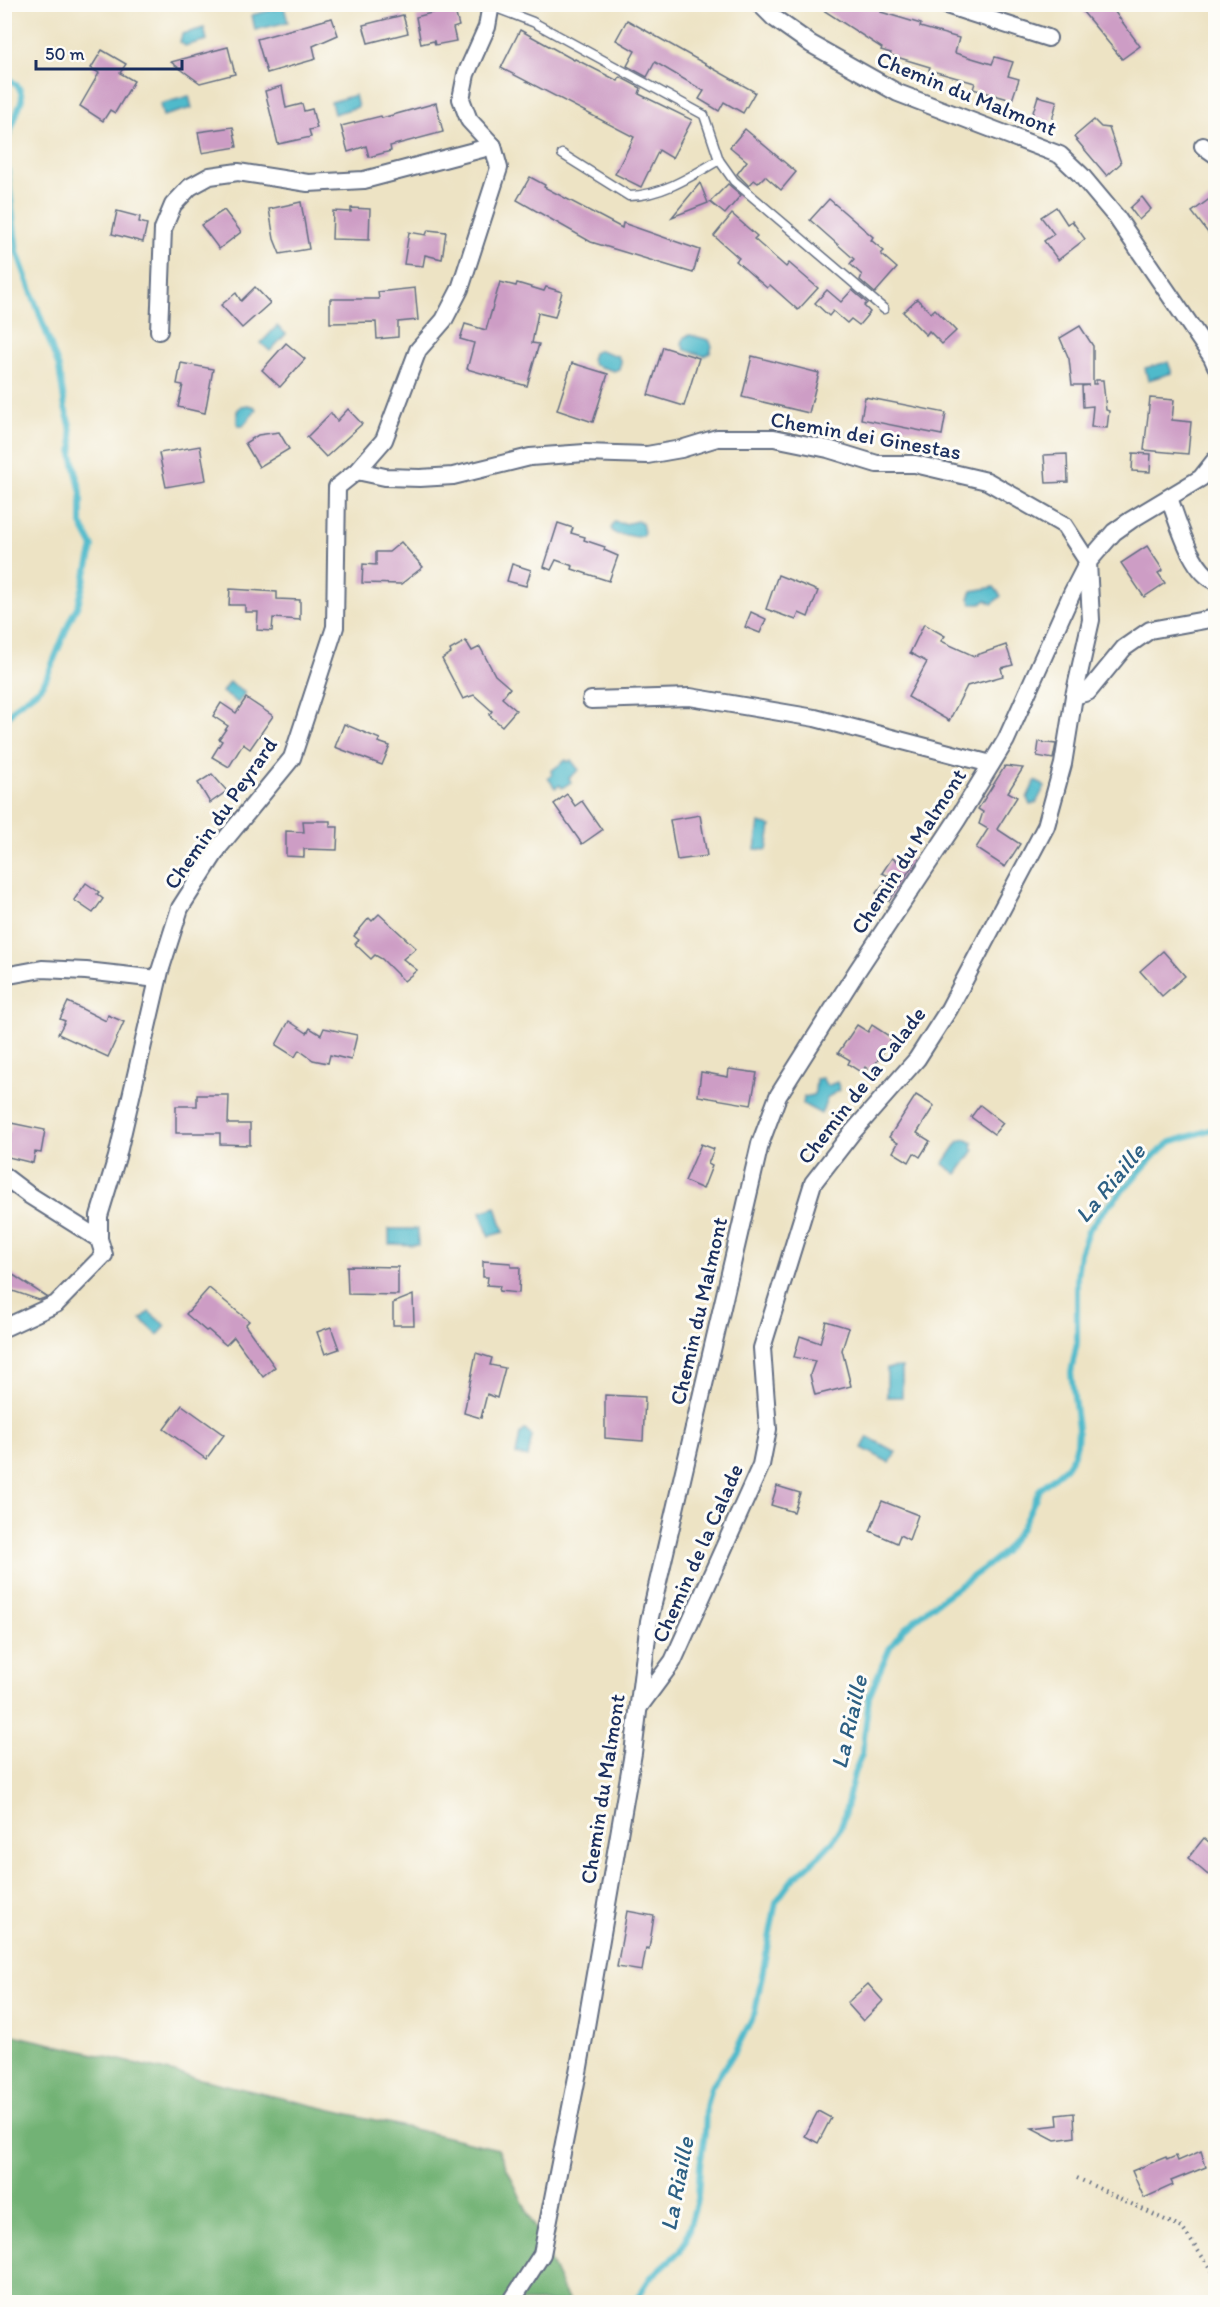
<svg xmlns="http://www.w3.org/2000/svg" width="1220" height="2307" font-family="Itim,sans-serif">
	<style>
		.forest { fill: #72b275; stroke: #46706a; stroke-width: 1.5 }
		.water { fill: #4fbacb; stroke: #357494; stroke-width: 1.5 }
		.lines { fill: none; stroke-linecap: round; stroke-linejoin: round }
		.stream { stroke: #4fbacb; stroke-width: 6 }
		.building { fill: #cd9dc5 }
		.lane-casing { stroke: #646e82; stroke-width: 11 }
		.street-casing { stroke: #646e82; stroke-width: 20 }
		.path { stroke: #646e82; stroke-width: 4; stroke-dasharray: 1.5 4.5; stroke-linecap: butt }
		.lane { stroke: #fff; stroke-width: 8 }
		.street { stroke: #fff; stroke-width: 16 }
		.labels { text-anchor: middle; stroke-width: 6; stroke-linejoin: round; paint-order: stroke }
		.street-label { font-size: 22px; fill: #1b2f5e; stroke: #fdfcf7 }
		.water-label { font-size: 24px; font-style: italic; fill: #2d6084; stroke: #fdfcf7 }
	</style>
	<rect width="100%" height="100%" fill="#fdfcf7"/>
	<filter id="ink" filterUnits="userSpaceOnUse"><feTurbulence type="fractalNoise" baseFrequency=".0167" numOctaves="2"/><feDisplacementMap in="SourceGraphic" scale="12" xChannelSelector="R" yChannelSelector="G"/><feConvolveMatrix kernelMatrix="1 2 1 2 8 2 1 2 1" color-interpolation-filters="sRGB"/></filter>
	<filter id="wash" filterUnits="userSpaceOnUse"><feTurbulence type="fractalNoise" baseFrequency=".008" numOctaves="4" result="noise"/><feDisplacementMap in="SourceGraphic" scale="24" xChannelSelector="R" yChannelSelector="G"/><feGaussianBlur stdDeviation="1.35" result="paint"/><feColorMatrix in="noise" values="0 0 0 0 0 0 0 0 0 0 0 0 0 0 0 0 0 1.4 0 .05"/><feComposite in="paint" operator="in"/></filter>
	<g filter="url(#wash)">
		<rect width="100%" height="100%" fill="#ede3c4"/>
		<polygon class="forest" points="5,2033 498,2149 569,2302 5,2302"/>
		<g class="water">
			<polygon points="284,7 288,22 255,30 252,15"/>
			<polygon points="204,28 207,40 185,46 180,42 182,34"/>
			<polygon points="355,95 358,107 334,114 331,102"/>
			<polygon points="189,96 192,108 163,116 160,104"/>
			<polygon points="277,326 286,334 270,351 261,343"/>
			<polygon points="690,335 709,340 712,346 710,353 704,356 685,350 682,344 684,337"/>
			<polygon points="599,350 618,356 621,362 619,369 614,371 594,365 591,360 593,353"/>
			<polygon points="1168,362 1172,373 1148,380 1145,368"/>
			<polygon points="248,405 255,407 256,410 243,426 239,426 237,423 237,411 241,406"/>
			<path d="M637,521L642,523L644,532L642,536C635,538 634,536 627,535C619,534 617,537 611,529L614,522L625,524Z"/>
			<polygon points="994,587 1001,596 992,604 986,600 981,604 972,604 969,598 972,591"/>
			<polygon points="229,682 245,693 238,703 222,692"/>
			<polygon points="566,760 568,762 571,760 579,770 569,778 571,782 562,788 560,785 555,788 548,778 552,775 551,771"/>
			<polygon points="1035,781 1045,786 1036,803 1030,805 1027,798"/>
			<polygon points="759,823 771,826 767,850 755,849"/>
			<polygon points="822,1078 827,1086 837,1082 840,1090 828,1097 821,1114 803,1104 804,1097 813,1095 815,1092 816,1079"/>
			<polygon points="965,1139 973,1143 972,1148 974,1150 957,1174 943,1164 959,1141"/>
			<polygon points="496,1207 504,1232 489,1236 480,1212"/>
			<polygon points="389,1229 418,1229 418,1245 389,1244"/>
			<polygon points="149,1312 166,1326 158,1335 141,1319"/>
			<polygon points="902,1367 902,1397 887,1397 887,1368"/>
			<polygon points="525,1430 532,1436 528,1457 516,1455 520,1434"/>
			<polygon points="868,1437 896,1452 890,1463 862,1448"/>
		</g>
		<g class="lines">
			<g class="stream">
				<path d="M4,76C14,82 22,87 22,99L5,146L17,252L59,368L65,408L70,425L73,446L72,454L81,493V524L93,547L78,605L71,618L46,679L39,689L16,706L4,722"/>
				<polyline points="635,2302 650,2278 679,2252 686,2240 698,2196 700,2165 705,2133 706,2107 711,2087 735,2052 755,2012 776,1902 791,1881 821,1854 832,1842 839,1831 844,1817 854,1773 862,1754 869,1696 890,1647 904,1629 929,1608 983,1569 1004,1552 1022,1527 1040,1489 1066,1467 1073,1456 1077,1444 1078,1429 1071,1373 1077,1342 1077,1277 1080,1253 1088,1231 1099,1216 1156,1154 1171,1142 1216,1128"/>
			</g>
		</g>
		<g id="blocks">
			<g class="building">
				<polygon points="814,4 887,4 881,12 921,24 920,27 959,38 955,53 992,64 995,57 1013,62 1008,76 1019,79 1012,100 973,89 975,83 929,70 930,67 890,55 891,53 881,50 882,48"/>
				<polygon points="1093,4 1109,4 1140,46 1122,59 1083,12"/>
				<polygon points="454,7 459,26 453,28 456,41 435,45 434,41 421,44 416,17"/>
				<polygon points="403,15 408,33 368,43 363,25"/>
				<polygon points="332,18 338,35 313,46 316,59 267,73 257,39"/>
				<polygon points="627,20 755,92 743,113 724,102 719,111 699,99 704,91 655,62 647,77 627,66 635,51 616,40"/>
				<polygon points="520,30 574,60 575,59 618,81 620,77 641,88 639,94 692,120 672,158 659,150 641,187 615,174 634,137 501,68"/>
				<polygon points="228,47 235,74 200,83 171,62"/>
				<polygon points="102,50 126,64 120,73 134,81 115,113 110,110 103,121 80,106 99,73 91,68"/>
				<polygon points="282,86 286,108 302,104 304,111 312,109 317,128 309,130 311,137 278,144 265,91"/>
				<polygon points="1038,96 1057,101 1050,128 1030,122"/>
				<polygon points="436,103 443,132 390,146 391,151 369,157 366,146 348,152 341,126 381,116 382,118"/>
				<polygon points="1094,120 1101,127 1109,128 1121,163 1107,176 1074,137"/>
				<polygon points="233,127 237,147 202,153 198,132"/>
				<polygon points="745,129 796,172 781,190 765,176 758,183 754,180 749,186 737,174 747,161 730,147"/>
				<polygon points="530,177 545,185 544,187 622,228 623,223 700,250 693,273 591,242 517,200"/>
				<polygon points="700,183 708,203 672,217"/>
				<polygon points="728,184 741,195 725,214 710,202"/>
				<polygon points="1215,195 1215,242 1192,212"/>
				<polygon points="1142,197 1151,209 1139,220 1130,208"/>
				<polygon points="829,199 873,237 871,240 884,251 881,254 897,268 875,293 860,280 862,275 850,264 854,259 810,220"/>
				<polygon points="301,202 309,249 280,254 274,239 269,209"/>
				<polygon points="1056,207 1067,224 1072,221 1085,239 1058,260 1044,241 1054,234 1041,217"/>
				<polygon points="351,208 370,209 369,240 332,239 333,211 351,212"/>
				<polygon points="224,210 241,232 219,249 201,225"/>
				<polygon points="117,211 140,217 139,222 147,224 143,242 112,234"/>
				<polygon points="732,214 757,236 754,239 786,267 789,263 818,288 798,310 770,285 767,288 736,261 739,258 714,236"/>
				<polygon points="428,230 446,232 442,259 425,255 423,266 404,264 409,232 426,235"/>
				<polygon points="500,282 516,286 517,283 544,291 546,287 562,292 555,317 538,313 532,343 539,344 527,386 467,369 474,343 460,339 465,324 486,330"/>
				<polygon points="255,287 270,303 242,328 221,305 236,293 241,301"/>
				<polygon points="415,288 418,320 398,322 398,337 377,339 376,322 330,323 330,299 379,299 378,292"/>
				<polygon points="827,290 841,302 852,290 867,303 864,306 870,312 859,325 851,319 847,323 833,311 829,316 815,303"/>
				<polygon points="917,299 931,313 935,309 956,331 942,344 929,331 926,335 903,312"/>
				<polygon points="1080,326 1093,346 1093,384 1096,384 1096,380 1103,380 1106,410 1109,411 1107,428 1091,427 1093,406 1083,407 1082,386 1089,385 1072,385 1069,359 1060,338"/>
				<polygon points="286,343 305,359 280,387 262,370"/>
				<polygon points="663,347 699,358 684,406 648,395"/>
				<polygon points="752,356 819,373 809,413 742,397"/>
				<polygon points="181,363 213,369 205,413 178,407 183,385 177,384"/>
				<polygon points="572,363 608,374 593,422 557,410"/>
				<polygon points="865,397 946,413 942,435 861,419"/>
				<polygon points="1150,398 1174,400 1172,420 1191,422 1188,454 1144,450"/>
				<polygon points="348,409 362,424 326,457 307,437 331,413 337,421"/>
				<polygon points="279,432 289,449 259,467 245,443 258,435"/>
				<polygon points="200,446 206,480 166,487 159,453"/>
				<polygon points="1133,453 1151,454 1150,472 1132,471"/>
				<polygon points="1067,454 1068,482 1046,483 1044,455"/>
				<polygon points="558,523 573,528 571,533 585,537 584,540 605,547 604,550 618,556 609,581 572,569 573,566 556,560 551,570 544,567"/>
				<polygon points="401,542 423,567 401,584 362,583 363,564 376,565 376,552 389,552"/>
				<polygon points="1147,546 1163,570 1158,573 1165,583 1144,597 1121,563"/>
				<polygon points="512,564 531,570 526,586 507,581"/>
				<polygon points="778,575 818,591 808,617 799,613 796,620 766,609"/>
				<polygon points="230,589 277,592 277,599 300,600 300,620 273,618 272,631 257,630 258,612 245,612 245,605 229,605"/>
				<polygon points="751,612 766,619 760,633 745,627"/>
				<polygon points="924,624 945,636 941,641 974,656 1006,645 1013,665 1001,668 1003,676 967,686 949,721 908,697 927,662 910,653"/>
				<polygon points="466,641 472,651 480,647 495,675 510,688 502,698 516,710 502,726 489,715 492,711 474,695 463,699 442,659 451,653 450,650"/>
				<polygon points="246,698 273,716 250,749 243,744 229,767 212,757 222,741 219,739 228,726 213,716 221,703 236,713"/>
				<polygon points="344,724 380,739 378,742 390,746 382,765 335,747"/>
				<polygon points="1039,742 1056,744 1053,759 1037,756"/>
				<polygon points="1005,766 1023,768 1008,792 1017,797 997,829 1020,844 1005,867 976,848 988,829 979,824 983,812 978,809"/>
				<polygon points="212,774 227,791 210,803 198,783"/>
				<polygon points="567,794 575,806 582,801 602,830 582,844 554,804"/>
				<polygon points="700,815 707,856 677,860 670,820"/>
				<polygon points="303,821 330,821 330,827 338,827 337,850 304,849 304,857 286,856 286,831 304,832"/>
				<polygon points="905,854 915,862 889,901 876,893 889,876 882,873 892,858 899,862"/>
				<polygon points="86,883 99,892 97,894 103,899 93,913 74,900"/>
				<polygon points="379,914 416,948 403,959 417,970 404,981 382,959 375,955 371,959 355,944 359,940 354,936 369,918 372,921"/>
				<polygon points="1163,951 1185,976 1162,996 1140,971"/>
				<polygon points="68,1002 106,1021 108,1015 124,1022 108,1057 58,1034 65,1021 60,1019"/>
				<polygon points="289,1021 307,1033 310,1028 321,1035 324,1028 357,1035 351,1060 330,1055 328,1063 313,1060 299,1050 295,1057 276,1045"/>
				<polygon points="857,1025 868,1032 872,1025 892,1038 871,1071 865,1067 862,1073 848,1064 850,1060 838,1053"/>
				<polygon points="729,1069 757,1073 751,1105 698,1096 701,1072 728,1077"/>
				<polygon points="197,1095 229,1095 228,1124 250,1124 250,1145 220,1144 220,1133 176,1133 176,1106 197,1106"/>
				<polygon points="916,1095 934,1106 917,1133 930,1141 920,1157 914,1153 909,1162 893,1152 898,1143 889,1137"/>
				<polygon points="980,1105 1003,1123 994,1134 971,1117"/>
				<polygon points="11,1123 45,1130 41,1153 35,1152 33,1163 4,1156 4,1131 10,1132"/>
				<polygon points="701,1144 714,1149 708,1164 712,1166 703,1189 685,1181"/>
				<polygon points="483,1261 511,1263 511,1267 520,1267 519,1293 499,1291 500,1286 487,1285 488,1277 483,1277"/>
				<polygon points="347,1266 398,1267 398,1295 348,1294"/>
				<polygon points="4,1269 47,1297 39,1300 4,1288"/>
				<polygon points="209,1288 249,1321 245,1325 275,1367 263,1377 234,1337 226,1345 208,1330 206,1331 186,1314"/>
				<polygon points="413,1295 414,1325 393,1325 393,1303"/>
				<polygon points="826,1321 849,1328 842,1350 851,1386 815,1395 810,1375 815,1361 794,1357 800,1336 820,1343"/>
				<polygon points="331,1327 339,1349 325,1354 317,1332"/>
				<polygon points="476,1353 492,1358 490,1365 505,1368 497,1398 487,1394 481,1418 464,1413"/>
				<polygon points="605,1395 645,1397 643,1441 605,1438"/>
				<polygon points="182,1405 224,1435 206,1459 164,1429"/>
				<polygon points="777,1486 800,1493 794,1512 771,1505"/>
				<polygon points="882,1501 918,1515 909,1540 900,1535 897,1543 870,1531"/>
				<polygon points="1204,1838 1215,1847 1215,1866 1208,1875 1188,1858"/>
				<polygon points="627,1911 654,1916 649,1949 646,1948 642,1971 617,1967"/>
				<polygon points="868,1984 883,2001 863,2021 847,2003"/>
				<polygon points="818,2111 831,2118 818,2143 805,2136"/>
				<polygon points="1074,2113 1075,2137 1055,2140 1032,2128 1058,2125 1057,2115"/>
				<polygon points="1201,2151 1206,2167 1171,2181 1173,2185 1144,2198 1132,2171 1166,2157 1167,2160 1176,2156 1178,2161"/>
			</g>
		</g>
	</g>
	<g filter="url(#ink)">
		<use href="#blocks" fill-opacity="0" stroke="#646e82" stroke-width="1.5"/>
		<g class="lines">
			<defs>
				<g id="lane">
					<polyline points="491,6 533,22 704,115 719,160 734,181 884,309"/>
					<path d="M562,154L629,196C661,196 692,176 719,160"/>
				</g>
				<g id="street">
					<polyline points="760,4 774,18 811,44 898,93 1060,155 1081,175 1117,218 1212,357 1216,366"/>
					<polyline points="943,4 1048,38"/>
					<polyline points="1203,146 1216,155"/>
					<polyline points="159,331 163,229 173,205 190,187 210,176 238,172 308,183 364,180 493,146"/>
					<polyline points="357,471 385,477 420,478 453,476 530,457 585,453 647,455 681,449 717,438 774,438 828,449 877,464 915,464 987,481 1064,525 1088,562 1091,620 1074,696 1088,692 1124,648 1150,630 1216,618"/>
					<path d="M1169,498C1178,521 1191,572 1216,581"/>
					<polyline points="591,700 690,697 815,718 991,764"/>
					<polyline points="4,976 42,969 86,971 158,979"/>
					<polyline points="4,1176 29,1195 99,1239"/>
					<polyline points="4,1328 56,1304 104,1255 99,1239 99,1216 117,1157 160,971 180,908 219,847 292,758 335,627 337,487 357,471 384,440 418,350 444,320 460,289 499,168 493,146 469,120 461,99 466,74 487,27 491,4"/>
					<polyline points="639,1707 673,1661 761,1465 768,1429 762,1348 813,1183 851,1134 917,1059 949,1009 1046,826 1063,764 1074,696"/>
					<polyline points="511,2302 542,2254 579,2067 633,1753 649,1621 760,1144 778,1096 857,971 957,820 1006,740 1072,593 1088,562 1114,532 1131,520 1201,478 1216,459"/>
				</g>
			</defs>
			<use href="#lane" class="lane-casing"/>
			<use href="#street" class="street-casing"/>
			<polyline class="path" points="1077,2178 1182,2228 1216,2276"/>
			<use href="#lane" class="lane"/>
			<use href="#street" class="street"/>
		</g>
	</g>
	<g class="labels">
		<g class="street-label">
			<text transform="translate(967 93) rotate(22)" y="8">Chemin du Malmont</text>
			<text transform="translate(866 435) rotate(10)" y="8">Chemin dei Ginestas</text>
			<text transform="translate(220 813) rotate(-55)" y="8">Chemin du Peyrard</text>
			<text transform="translate(908 851) rotate(-57)" y="8">Chemin du Malmont</text>
			<text transform="translate(861 1085) rotate(-52)" y="8">Chemin de la Calade</text>
			<text transform="translate(698 1311) rotate(-77)" y="8">Chemin du Malmont</text>
			<text transform="translate(697 1553) rotate(-66)" y="8">Chemin de la Calade</text>
			<text transform="translate(602 1789) rotate(-81)" y="8">Chemin du Malmont</text>
		</g>
		<g class="water-label">
			<text transform="translate(1110 1183) rotate(-50)" y="8">La Riaille</text>
			<text transform="translate(849 1722) rotate(-77)" y="8">La Riaille</text>
			<text transform="translate(677 2184) rotate(-79)" y="8">La Riaille</text>
		</g>
	</g>
	<rect width="1220" height="2307" fill="none" stroke="#fdfcf7" stroke-width="24"/>
	<path d="M36 60v9h146v-9" fill="none" stroke="#1b2f5e" stroke-width="3"/>
	<text x="45" y="60" font-size="18" fill="#1b2f5e" stroke="#fdfcf7" stroke-width="4.5" paint-order="stroke">50 m</text>
</svg>
